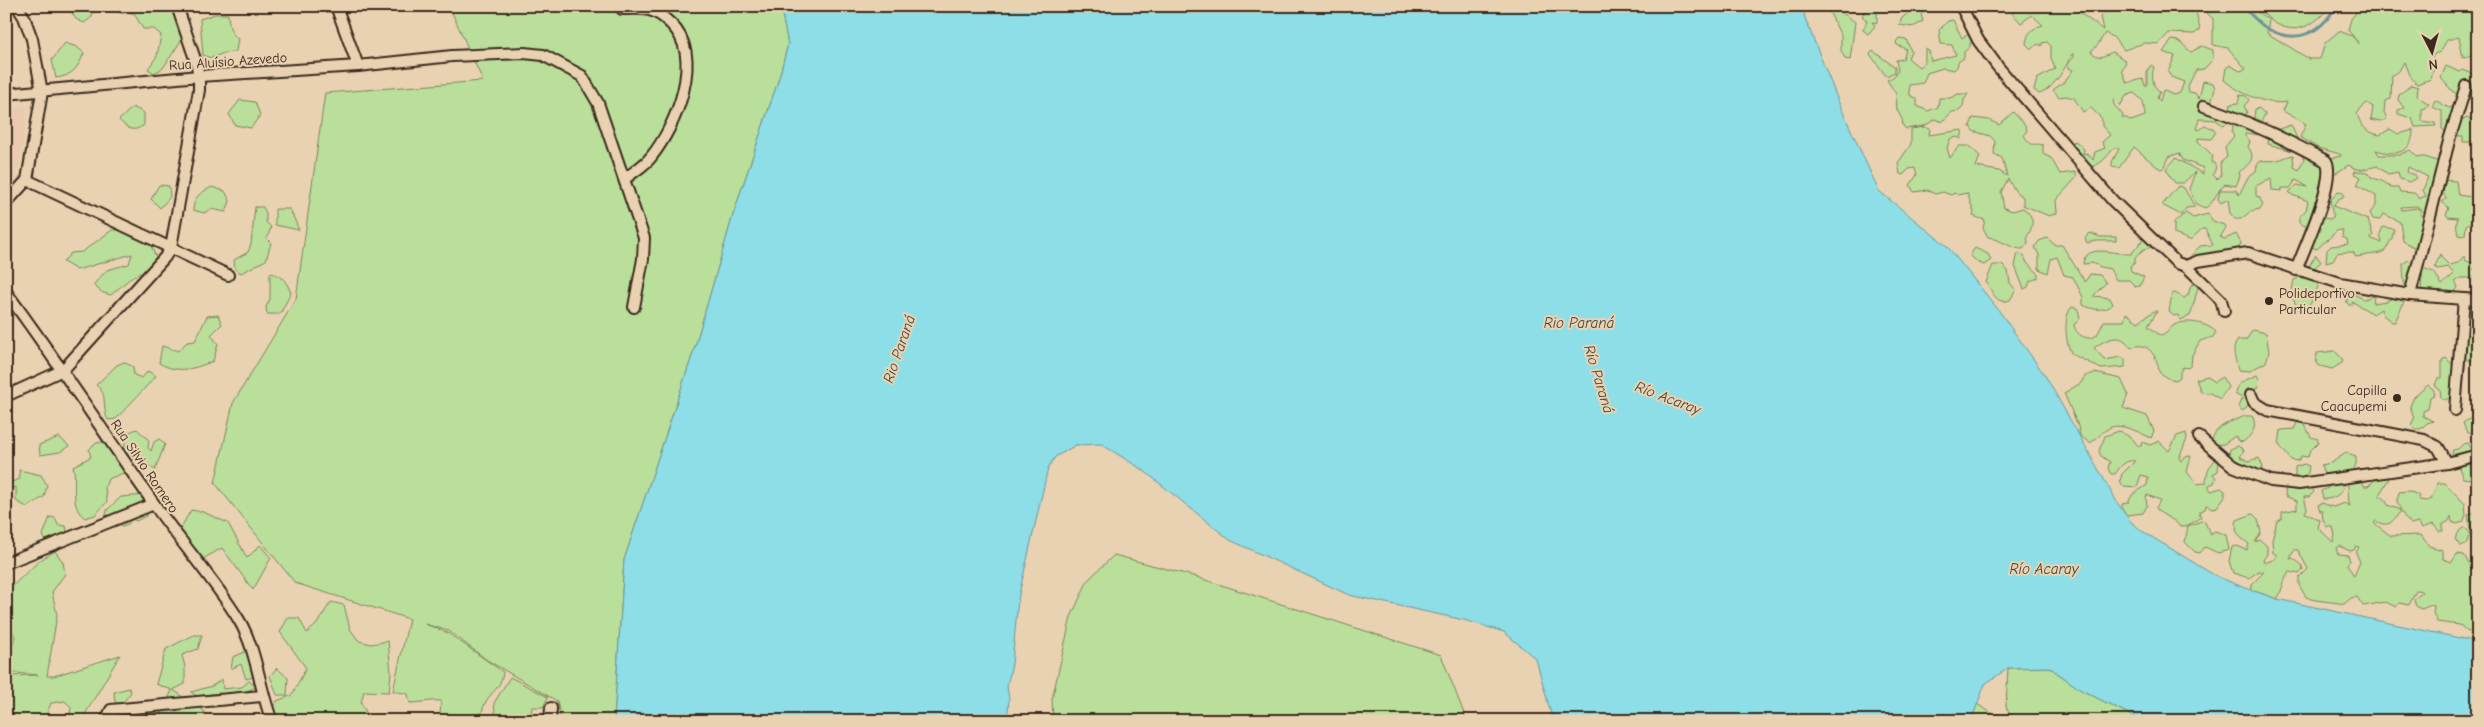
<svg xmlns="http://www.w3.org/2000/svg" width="2484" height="727" font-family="'Comic Neue',sans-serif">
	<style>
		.built { fill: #ebcaaf }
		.green { fill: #badf9a; stroke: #7a845c; fill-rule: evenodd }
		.water { fill: #8ddee7; stroke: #6c9697 }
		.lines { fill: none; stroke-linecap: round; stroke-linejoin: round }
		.stream { stroke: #6c9697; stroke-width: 3 }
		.street-casing { stroke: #3b2a1e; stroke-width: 14 }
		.street { stroke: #e9d2b1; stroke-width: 10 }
		.poi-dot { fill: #3b2a1e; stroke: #e9d2b1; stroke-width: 2 }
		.labels { text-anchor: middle; stroke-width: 4; stroke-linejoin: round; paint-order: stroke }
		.street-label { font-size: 14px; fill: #3b2a1e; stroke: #e9d2b1 }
		.poi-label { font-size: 14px; fill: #3b2a1e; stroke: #e9d2b1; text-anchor: start }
		.water-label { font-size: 15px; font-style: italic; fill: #47453c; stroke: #e9d2b1 }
	</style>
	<rect width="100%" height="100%" fill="#e9d2b1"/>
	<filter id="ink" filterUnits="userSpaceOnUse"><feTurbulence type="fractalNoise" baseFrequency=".02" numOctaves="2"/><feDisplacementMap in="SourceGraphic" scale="10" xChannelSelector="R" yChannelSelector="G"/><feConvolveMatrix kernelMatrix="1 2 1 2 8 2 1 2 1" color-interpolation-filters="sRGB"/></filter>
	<g filter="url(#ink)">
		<polygon class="built" points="27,106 20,164 6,182 6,108"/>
		<g class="green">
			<polygon points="82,6 94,7 92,17 84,23 76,19 72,13"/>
			<polygon points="112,6 171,6 188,30 163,68 154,73 148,69 157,56 161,35 154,29 143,29 134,13 120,13"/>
			<path d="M449,6H776L782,14L788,44L779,78L733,215L694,350L624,560L614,721H561L557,701L487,660L449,631L425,624L448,633L503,672C501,694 482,692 481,721H443L440,715L441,701C429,700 421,703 410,703L408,694L393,691L409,619L295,583L215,483L233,403L296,299L325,93L483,81Z"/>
			<polygon points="1864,6 1877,6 1877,23 1872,22 1875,26 1868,34 1863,30 1867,21 1862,16 1866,9"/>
			<path d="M1916,6H1933L1921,14L1923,21C1911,30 1911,26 1899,25L1902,18Z"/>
			<path d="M2025,6H2080L2078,11L2103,30L2100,17L2110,6H2191L2196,11L2200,30L2194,34L2169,33L2159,44L2144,43L2124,50L2113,37L2105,33L2097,46L2091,51C2099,61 2104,55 2113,52L2126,61L2122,70L2127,83L2143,79L2145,86L2147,85V73L2151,65L2154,67C2151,77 2152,85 2160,92L2157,98L2160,101L2163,90L2173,95L2180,93L2184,82L2171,77L2168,72L2175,56L2163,52L2172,40L2179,41L2191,52L2202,46L2213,50V59L2204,69L2196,70L2188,86L2189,92L2195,93L2199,99L2203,81L2213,83L2215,88L2211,103L2213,108L2229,117L2228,123L2223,125L2216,120L2199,119L2196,129L2199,130L2205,126L2213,128L2216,132L2211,139L2198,138V141L2213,156L2211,163H2214L2216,167L2213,175L2217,179L2221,176L2220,163L2227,157L2225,147L2234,136L2232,132C2235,122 2228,115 2231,104L2238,103L2240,95L2246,96L2249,100L2244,106L2247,112L2243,120L2249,122L2254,118L2255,109L2259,108L2265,114L2260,124L2264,132L2261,135L2246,133L2245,136L2250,141L2248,147C2257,158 2249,165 2239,172L2240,176L2236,186L2225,184C2216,191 2215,203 2205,208L2196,204L2189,189L2195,172L2183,183H2175L2166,169L2176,158L2203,174V168L2183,160L2179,153L2169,157L2165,167L2161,169L2156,166L2134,147L2119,168L2112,167V162L2119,149L2115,147C2107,156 2101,166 2088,167L2072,147L2074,141L2077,142L2084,149L2083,154L2087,153L2093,160L2095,152L2105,148L2102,142L2110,135L2102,126V119L2091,108L2083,112L2074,98L2066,96L2059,97L2053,90L2065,81L2073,70L2068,68V63L2074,57V54H2072C2066,67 2053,90 2039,94L2034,90L2037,79L2055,69L2051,58V46L2047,42L2042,43V46L2038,44L2031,49L2026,44C2027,33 2032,28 2043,25L2032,15L2021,23L2012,13ZM2134,93L2143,101L2145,116L2131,121L2127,118H2122L2123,115L2114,105L2113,99L2120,106L2126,96Z"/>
			<path d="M2200,6H2249L2269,20L2267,33L2309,59H2320L2325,43L2339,31L2352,36L2359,44L2348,30L2351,19L2361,6H2478V55L2463,58L2459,37L2447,40L2440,52L2434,54L2431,60L2434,68L2431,79L2417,84L2409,75L2404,62L2399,71L2392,75L2391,99L2385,101L2384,112L2387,119L2380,122L2371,120L2373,107L2367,103L2361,108L2357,114C2362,128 2366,132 2380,135L2390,129L2398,134L2413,130C2413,154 2395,156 2376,150L2379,155H2399L2410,150L2417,157L2422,156L2445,164V177L2441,180L2437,213L2433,216L2424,212L2417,206L2401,207L2402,210L2417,208L2421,211L2420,215L2428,220L2418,244L2414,247L2403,241L2400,222L2384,214L2380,220L2373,219L2370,213L2376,206V196L2357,185L2361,177L2354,174L2355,171L2368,172L2371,177L2384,182L2391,188H2398L2400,192L2414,193L2420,198L2426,196L2423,190L2428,177L2408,167L2407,172L2414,175L2416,178L2409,182L2400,179L2398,172L2388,174L2377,166C2367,169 2358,172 2349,165L2336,173L2332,172V178L2321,199L2314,201L2317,205L2314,221L2305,226L2299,223V217L2306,210L2308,201L2292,195L2289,192L2297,185L2308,187L2296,180L2290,188H2282V191L2272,190L2271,178L2256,186V196L2259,197L2263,204L2260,209L2251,211L2241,219H2235L2230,213L2228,199L2221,203L2218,199L2220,190H2236L2239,195L2248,177L2256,171C2258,155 2266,163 2277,160C2283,159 2287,156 2293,155L2294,167L2299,170L2304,159L2300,153L2268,144L2270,129L2272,127L2279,129L2291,125L2300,145L2321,154L2326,153L2329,156L2326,162L2331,158L2341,156L2340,154L2318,148L2300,137L2306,124L2283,111L2287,102C2267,106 2239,93 2224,80L2226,68L2230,65L2240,71L2246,69L2228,48L2213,45V19Z"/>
			<path d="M2253,6H2330C2315,26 2294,37 2272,21C2265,16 2262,10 2253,6Z"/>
			<polygon points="1827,7 1834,7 1855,22 1850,60 1845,59 1841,50 1841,36"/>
			<path d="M215,14H228C229,24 229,32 238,39L236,51L224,53L211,58L203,55L200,19Z"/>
			<polygon points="1953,20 1962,38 1978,29 1980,37 1970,43 1970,47 1964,52 1964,58 1958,62 1957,67 1954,70 1943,68 1927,73 1923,83 1909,85 1910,95 1917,99 1917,106 1928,111 1938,107 1939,98 1950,98 1958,94 1968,94 1964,100 1963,107 1959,111 1952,112 1942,122 1936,119 1924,126 1906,129 1903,126 1902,119 1897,110 1896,94 1887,80 1893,77 1898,71 1896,60 1903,59 1906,49 1897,45 1896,42 1899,38 1906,39 1911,51 1908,58 1919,67 1925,62 1925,49 1929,51 1931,61 1956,55 1952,45 1941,44 1939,30 1948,21"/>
			<path d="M65,43L77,47L84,53C78,68 72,76 56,78L52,60Z"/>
			<polygon points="1873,51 1895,67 1895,72 1886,76 1870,54"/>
			<polygon points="2446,66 2460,72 2463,70 2478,77 2478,86 2473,88 2476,90 2474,97 2467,100 2452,91 2441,78"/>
			<polygon points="2411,85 2418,87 2417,96 2429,104 2426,108 2422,109 2422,121 2435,123 2436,126 2415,127 2412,118 2398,114 2398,110 2404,108 2398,100 2399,95"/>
			<polygon points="240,100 255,102 260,115 251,128 235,125 229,114"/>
			<polygon points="2435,100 2449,108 2460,104 2463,121 2466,118 2472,120 2478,129 2478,137 2473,142 2463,142 2463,136 2458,136 2458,130 2446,132 2442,129 2442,111 2432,107"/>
			<path d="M133,107L144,113V125C133,133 128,129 119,120Z"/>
			<path d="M2013,112L2025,125L2027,130L2024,135C2032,149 2032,142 2043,145V154L2051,158L2060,174L2075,172L2077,177L2056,200L2057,213L2049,216L2023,205V197L2016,192L2008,179L2001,192L2004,208L2013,211L2023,208C2035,217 2034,225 2027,237L2028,243L2023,249C2010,249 2001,239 1988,237L1983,228L1985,220L1973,216L1974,212L1967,193L1957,195L1955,193L1951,195L1943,192L1935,194L1928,190L1914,192L1910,185L1917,175L1915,168L1909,169L1903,175L1900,174L1898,163L1911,144V129L1925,127L1930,129L1929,135L1963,130L1961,139L1957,137L1950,139L1947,148L1950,158L1959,146H1969L1980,156L1976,167L1999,171L2007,176L2002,158L1994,154L1995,141L1990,136L1973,131L1970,126L1973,118L1989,120L1999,125Z"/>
			<path d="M2443,180L2456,181L2458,195L2471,197L2478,192V201L2472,205L2478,207V211H2474L2476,215L2474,221L2466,225L2465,235L2460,236C2456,231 2456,224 2458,218L2448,217L2446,215L2449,208L2442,202L2446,199L2445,195L2439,192Z"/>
			<polygon points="159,185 169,186 170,197 160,208 151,199"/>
			<polygon points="2178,186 2184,188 2195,207 2186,208 2181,215 2162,205"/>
			<path d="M212,187L225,191L230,201L226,212L211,209L204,213L193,210C194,196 200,193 212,187Z"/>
			<path d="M2338,191L2343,192L2344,196L2337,200L2333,206L2368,220L2373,236L2370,238L2382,243L2380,234L2383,227L2394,229L2392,238L2385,251L2380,253L2356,257L2353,252C2348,252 2341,252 2337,253L2333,260L2326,262L2327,250L2331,246L2348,244L2347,239L2342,237L2343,231L2338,230L2317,249L2312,247L2315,232L2321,230L2320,221L2323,218L2330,219L2333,217L2330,201Z"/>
			<polygon points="255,207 263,207 266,213 266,222 271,227 267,239 271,243 266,260 241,273 235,269 234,260 248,252 251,244"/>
			<polygon points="275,209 290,209 299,230 275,225"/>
			<polygon points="2186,213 2193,218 2208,214 2213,221 2224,225 2226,228 2220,237 2225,239 2236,234 2241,243 2239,248 2234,252 2192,264 2190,257 2200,246 2213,245 2205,229 2202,229 2190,240 2174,234 2174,222"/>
			<polygon points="131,229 149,241 158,262 150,270 133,276 111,295 103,293 93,285 107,270 129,264 132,254 77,270 63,262 71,253 82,252 112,230"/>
			<path d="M2090,233L2100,237H2116V241C2108,241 2094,240 2087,243L2085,238Z"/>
			<path d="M2145,237L2157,246L2144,249L2135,257V263L2130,266L2131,271L2144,277L2140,285L2135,286L2129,280H2116L2110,269L2101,267L2092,263L2083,264C2085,242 2118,255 2131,254Z"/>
			<path d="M2047,238L2055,245H2062L2085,282L2090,274L2100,275L2106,283L2093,296L2110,298L2113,304C2104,312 2093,310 2083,305V297L2073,277L2064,275L2057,257L2051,259L2048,273L2039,269V255L2035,247L2039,241Z"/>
			<polygon points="1975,248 1988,254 1991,260 1984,265 1977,262 1970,255"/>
			<polygon points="2018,253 2024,256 2027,263 2038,273 2038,278 2030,281 2028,287 2024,289 2015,266"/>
			<polygon points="2440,254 2442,258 2449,265 2458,263 2464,256 2466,261 2477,264 2473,269 2477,273 2474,278 2462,278 2455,281 2458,287 2454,294 2433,293 2421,289 2423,268 2434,272 2442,285 2454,274 2448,267 2438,269 2435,267"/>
			<path d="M2316,255L2321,262L2315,267L2321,276C2320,284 2311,304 2306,311L2299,310L2291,295L2294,280L2302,276Z"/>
			<path d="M2408,260L2414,263L2408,288H2405C2404,285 2403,268 2403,264Z"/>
			<path d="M1993,265H2002L2008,271L2010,283L2016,290L2010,300C1995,305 1994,293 1986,282Z"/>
			<path d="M270,273C283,275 286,281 291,293L280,314H267L266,307L270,299Z"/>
			<path d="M2195,284L2198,286C2197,292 2192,310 2190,316L2180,320L2178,315L2174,316L2169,312L2172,294L2175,293L2184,298L2188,295L2191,285Z"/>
			<polygon points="2351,293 2364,299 2374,296 2373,303 2387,301 2394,297 2404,302 2395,322 2392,322 2383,315 2381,309 2373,314 2353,302 2350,306 2347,303 2347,297"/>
			<path d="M2072,307L2078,309L2080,318L2074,325C2076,335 2087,342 2097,335L2104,321H2124L2126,313L2138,322L2154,311H2157L2148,326L2161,336C2167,334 2168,330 2173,326C2183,318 2208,323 2216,332L2213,337L2200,341L2192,355L2191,365L2188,368L2183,367L2180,372V377L2176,380L2167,378L2159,372C2158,358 2148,339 2131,348C2129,346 2128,343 2125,341C2116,333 2100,343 2094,348L2105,360L2121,357L2125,359V367L2101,369L2072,354C2065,344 2063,315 2072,307Z"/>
			<path d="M218,315L222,324L211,335L218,344L213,361C194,369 178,374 159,363L162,346L178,351L187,342L195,341L207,316Z"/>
			<path d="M2253,330L2266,333L2269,352L2266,362L2250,371L2238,370C2236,358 2230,351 2238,340H2246Z"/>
			<polygon points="2473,333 2478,336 2473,360 2465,360 2461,354 2462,337"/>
			<polygon points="2335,351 2343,360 2342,363 2332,369 2320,366 2316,363 2317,353"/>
			<polygon points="2446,358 2453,365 2456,395 2445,400 2441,398 2440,389 2435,385 2438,378 2442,378 2442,360"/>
			<path d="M124,362L133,367L134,375L142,378L148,371L156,376L116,419L108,420C101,407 109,394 96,385L117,365Z"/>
			<path d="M2095,373L2121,379L2128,394L2123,408L2147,416L2154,431L2151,438C2141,433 2120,422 2109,428C2101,432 2098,439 2090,443L2080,436L2078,426L2064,393L2081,383L2085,376Z"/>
			<path d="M2257,375L2259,378L2258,387L2246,397L2250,403L2243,411L2238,407L2242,398L2235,394C2237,380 2246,381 2257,375Z"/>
			<polygon points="2208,376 2214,382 2222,377 2228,387 2220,399 2210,393 2201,392 2196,379"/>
			<polygon points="2428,385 2433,389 2435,394 2430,397 2428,409 2423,411 2423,416 2433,421 2427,423 2421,429 2415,429 2411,425 2414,419 2410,406 2414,397"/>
			<path d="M2245,416H2252C2258,427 2252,435 2243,442L2238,441L2235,436L2224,444L2216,445L2212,440C2216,424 2232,422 2245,416Z"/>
			<polygon points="2469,419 2478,420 2478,456 2455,458 2452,455 2453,450 2458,449 2463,444 2467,443 2471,449 2477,446 2474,433 2467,433 2463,423"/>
			<polygon points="2298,421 2304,423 2311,437 2318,439 2318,443 2309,452 2308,457 2301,456 2298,461 2291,460 2279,445 2281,430 2294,429"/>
			<polygon points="137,429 149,440 148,448 151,451 154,442 159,439 165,444 155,470 139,459 135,461 124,450 127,433"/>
			<path d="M2119,431L2132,438L2138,446H2141L2142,442L2150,445L2159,441L2169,451L2177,436L2186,433L2187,439L2179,458L2181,461L2184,457L2191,456L2187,472L2197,484L2206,483C2206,474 2209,466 2216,459L2219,461L2218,471L2213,474L2216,478L2214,483L2209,485V488L2211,491L2221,488L2225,491V496L2217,507L2212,508L2206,505L2205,509L2199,512L2201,517L2185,527H2180C2175,518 2162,517 2156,508L2160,500L2147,495L2146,497L2147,506L2143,513L2126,515L2122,509V504L2128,503L2132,495L2147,485L2148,477L2141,475L2137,487L2123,486L2120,481L2122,474L2135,461C2125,459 2120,467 2115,474H2111L2108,468L2110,462L2101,456L2099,451L2105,436Z"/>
			<polygon points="59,437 69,446 60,452 40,455 39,445"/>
			<path d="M101,442H110L126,472L108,479L105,487L107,502L95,515L85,518C68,506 78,483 73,466L91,457L89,450L94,444Z"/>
			<polygon points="2238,446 2244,450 2240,457 2249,461 2259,458 2263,467 2260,472 2237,463 2229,456 2230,449"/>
			<path d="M2346,453L2356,456V464L2353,470C2344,473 2334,473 2324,474L2321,465L2331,463Z"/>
			<polygon points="2468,461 2474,469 2478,463 2478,480 2463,478 2459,468 2461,463"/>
			<polygon points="2304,464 2309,466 2308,473 2302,478 2295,478 2295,467"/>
			<polygon points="19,470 41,475 47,485 44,497 27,507 16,501 16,487 6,490 6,484 20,479"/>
			<path d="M2380,475H2391L2379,495L2385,499L2388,505L2400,510V512C2392,523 2387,528 2376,521L2374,523L2391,536L2421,535L2429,546L2443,550V559L2452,562L2457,554L2464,555L2468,562L2478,567V575H2473L2474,586L2478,587V630L2468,632L2460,625L2437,622L2433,613L2434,606L2431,605L2422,609L2416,606L2414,600L2422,592L2419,590L2416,591L2409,605L2399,603L2396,607L2386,602L2363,606L2357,597L2351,598L2344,604C2330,601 2319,602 2306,597L2299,585V578L2308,569L2298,550H2294L2290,559L2293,558L2302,565L2303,570L2299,574L2290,572C2283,579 2283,590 2277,599L2251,590L2252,584L2264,572L2259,571L2249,578L2233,573L2229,561L2232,547L2237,546L2247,550L2249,544C2239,537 2234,533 2237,520L2253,514L2258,519L2261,533L2255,542L2260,540L2267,546V554L2263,560L2265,563L2275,559L2277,555L2273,553L2272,540L2277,521L2282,518V512L2297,509V501L2285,496L2286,484L2311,485L2314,492L2309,497H2304L2307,509L2305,513L2320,520L2318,528L2333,542L2335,536L2333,527H2327L2323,520L2322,511H2320L2318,505L2322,503L2333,507L2345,503L2350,506C2347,498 2350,489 2346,480L2362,479L2364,486H2368ZM2339,546L2350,551L2354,550L2356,546L2359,547L2356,553L2360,562L2354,576L2347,564L2350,561L2348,555L2338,554L2336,548Z"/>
			<path d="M2342,478C2348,491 2335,500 2323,499L2321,491L2328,488V483Z"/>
			<path d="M2438,483H2445L2465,504L2466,515L2463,522L2457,524L2452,522L2451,517L2448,522L2443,524V531H2439L2433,524L2422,528L2418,522L2411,524C2404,519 2400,509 2397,501L2399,492L2409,491L2418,495L2419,500L2428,501L2431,499Z"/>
			<polygon points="145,495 151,508 146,516 136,521 132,519 128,524 122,526 116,521 105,519 107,510 121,497"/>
			<polygon points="191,510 203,512 228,523 247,558 260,545 271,558 253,590 222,548 201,560 179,531"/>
			<polygon points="2478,510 2478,531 2470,528 2468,515"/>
			<polygon points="50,517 55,518 58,525 66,526 67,532 47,544 43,535"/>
			<polygon points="2204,520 2210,534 2215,531 2226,535 2229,550 2218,553 2205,547 2200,553 2195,552 2185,542 2188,526"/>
			<polygon points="2465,527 2470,533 2466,545 2460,546 2455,539 2460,530"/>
			<polygon points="55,551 63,562 65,574 52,592 57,615 47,676 54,676 120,655 81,721 70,717 71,707 65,701 51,703 44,721 6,721 6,676 38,675 6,672 15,636 6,620 7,591 39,561"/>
			<polygon points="1114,555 1193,576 1441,655 1467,721 1053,721 1052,699 1071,617 1088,580"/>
			<polygon points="331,602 344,605 350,629 359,641 371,644 388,641 391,672 389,692 364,691 361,703 366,712 363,721 272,721 271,710 277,701 292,695 306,668 280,632 288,618 299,618 307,633 316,625"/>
			<polygon points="194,635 202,635 198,649 182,655 185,667 185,684 173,690 181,695 185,707 199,707 204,711 206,721 159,721 172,690 156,684 166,649"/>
			<polygon points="247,651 256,676 246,679 241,664 231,669 233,657"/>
			<polygon points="2049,667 2081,690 2143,721 2013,721 2006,707 2008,668"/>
			<polygon points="277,668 288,678 287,695 277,695 270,676"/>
			<polygon points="510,677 548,697 543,707 532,707 530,721 496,719 494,703"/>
			<polygon points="222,679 223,689 242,687 249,681 256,687 242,693 220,696 220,693 197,696 191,692 212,686"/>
			<polygon points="129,688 131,692 121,705 115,702 114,692"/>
			<polygon points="1977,704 1993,714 1996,721 1971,721"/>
		</g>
		<polygon class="water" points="776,6 1803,6 1805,18 1841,108 1879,191 1947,246 1997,308 2046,377 2118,504 2131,522 2142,531 2214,575 2240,586 2277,599 2478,642 2478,721 2143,721 2081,690 2049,667 2008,668 1985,684 1971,721 1553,721 1536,659 1504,632 1464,620 1349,595 1230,540 1143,470 1101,444 1076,445 1055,457 1048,468 1018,599 1012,664 1007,686 1009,699 1007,721 614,721 624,560 694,350 733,215 779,78 788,44 782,14"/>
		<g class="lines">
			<path class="stream" d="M2242,6C2250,13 2259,24 2268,29C2297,45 2321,33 2336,6"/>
			<defs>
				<g id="street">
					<polyline points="336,6 358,66"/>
					<polyline points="1961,6 1978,40 1998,67 2113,201 2177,263 2186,266 2198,261 2248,253 2340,283 2410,295 2478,300"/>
					<path d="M622,9C630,9 640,8 649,10C657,12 666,19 671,24C705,57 676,126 651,157C644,166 633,172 625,179"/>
					<polyline points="6,94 199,76 358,66 452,56 524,53 543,55 582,76 598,103 644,238 643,259 634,307"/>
					<path d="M2204,106C2247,121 2286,139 2326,161C2337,178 2304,249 2296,270"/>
					<polyline points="27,180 228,275"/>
					<polyline points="6,203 27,180 42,92 32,39 24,17 17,6"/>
					<polyline points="2186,266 2221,300 2224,311"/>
					<path d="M6,292C57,361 104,433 154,504C181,543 214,579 239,620C257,650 259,688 272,721"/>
					<polyline points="2410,295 2450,137 2466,86"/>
					<polyline points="2251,395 2254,402 2267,410 2424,440 2438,447 2447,463"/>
					<polyline points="6,396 63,370 165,257 171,247 199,90 199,76 196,62 177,6"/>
					<polyline points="2455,410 2464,299"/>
					<polyline points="2199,437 2233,466 2271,481 2299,484 2447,463 2478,455"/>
					<polyline points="6,563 154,504"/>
					<polyline points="106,721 111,710 262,696"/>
					<polyline points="550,721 551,708"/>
				</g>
			</defs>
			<use href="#street" class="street-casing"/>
			<use href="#street" class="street"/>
		</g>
	</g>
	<g class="poi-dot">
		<circle cx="2269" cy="301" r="5"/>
		<circle cx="2397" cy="398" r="5"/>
	</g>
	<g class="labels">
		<g class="street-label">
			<text transform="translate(228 61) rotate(-4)" y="5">Rua Aluísio Azevedo</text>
			<text transform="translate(145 466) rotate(56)" y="5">Rua Silvio Romero</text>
		</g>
		<g class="poi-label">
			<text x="2279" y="298">Polideportivo<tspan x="2279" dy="16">Particular</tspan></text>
			<text x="2387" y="395" text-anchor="end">Capilla<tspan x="2387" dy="16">Caacupemi</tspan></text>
		</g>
		<g class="water-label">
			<text x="1579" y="328">Rio Paraná</text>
			<text transform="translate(899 349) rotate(-71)" y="5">Rio Paraná</text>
			<text transform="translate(1599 379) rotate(73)" y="5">Río Paraná</text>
			<text transform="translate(1668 398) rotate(21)" y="5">Río Acaray</text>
			<text x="2044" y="574">Río Acaray</text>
		</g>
	</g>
	<rect width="2484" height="727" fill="none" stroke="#e9d2b1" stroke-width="25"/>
	<rect x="12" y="12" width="2459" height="702" fill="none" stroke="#3b2a1e" stroke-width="2" filter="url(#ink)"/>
	<g transform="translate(2432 52) rotate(174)" stroke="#e9d2b1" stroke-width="4" paint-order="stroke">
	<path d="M0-4L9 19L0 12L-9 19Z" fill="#3b2a1e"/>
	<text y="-8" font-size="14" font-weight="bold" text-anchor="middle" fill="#3b2a1e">N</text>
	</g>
</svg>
